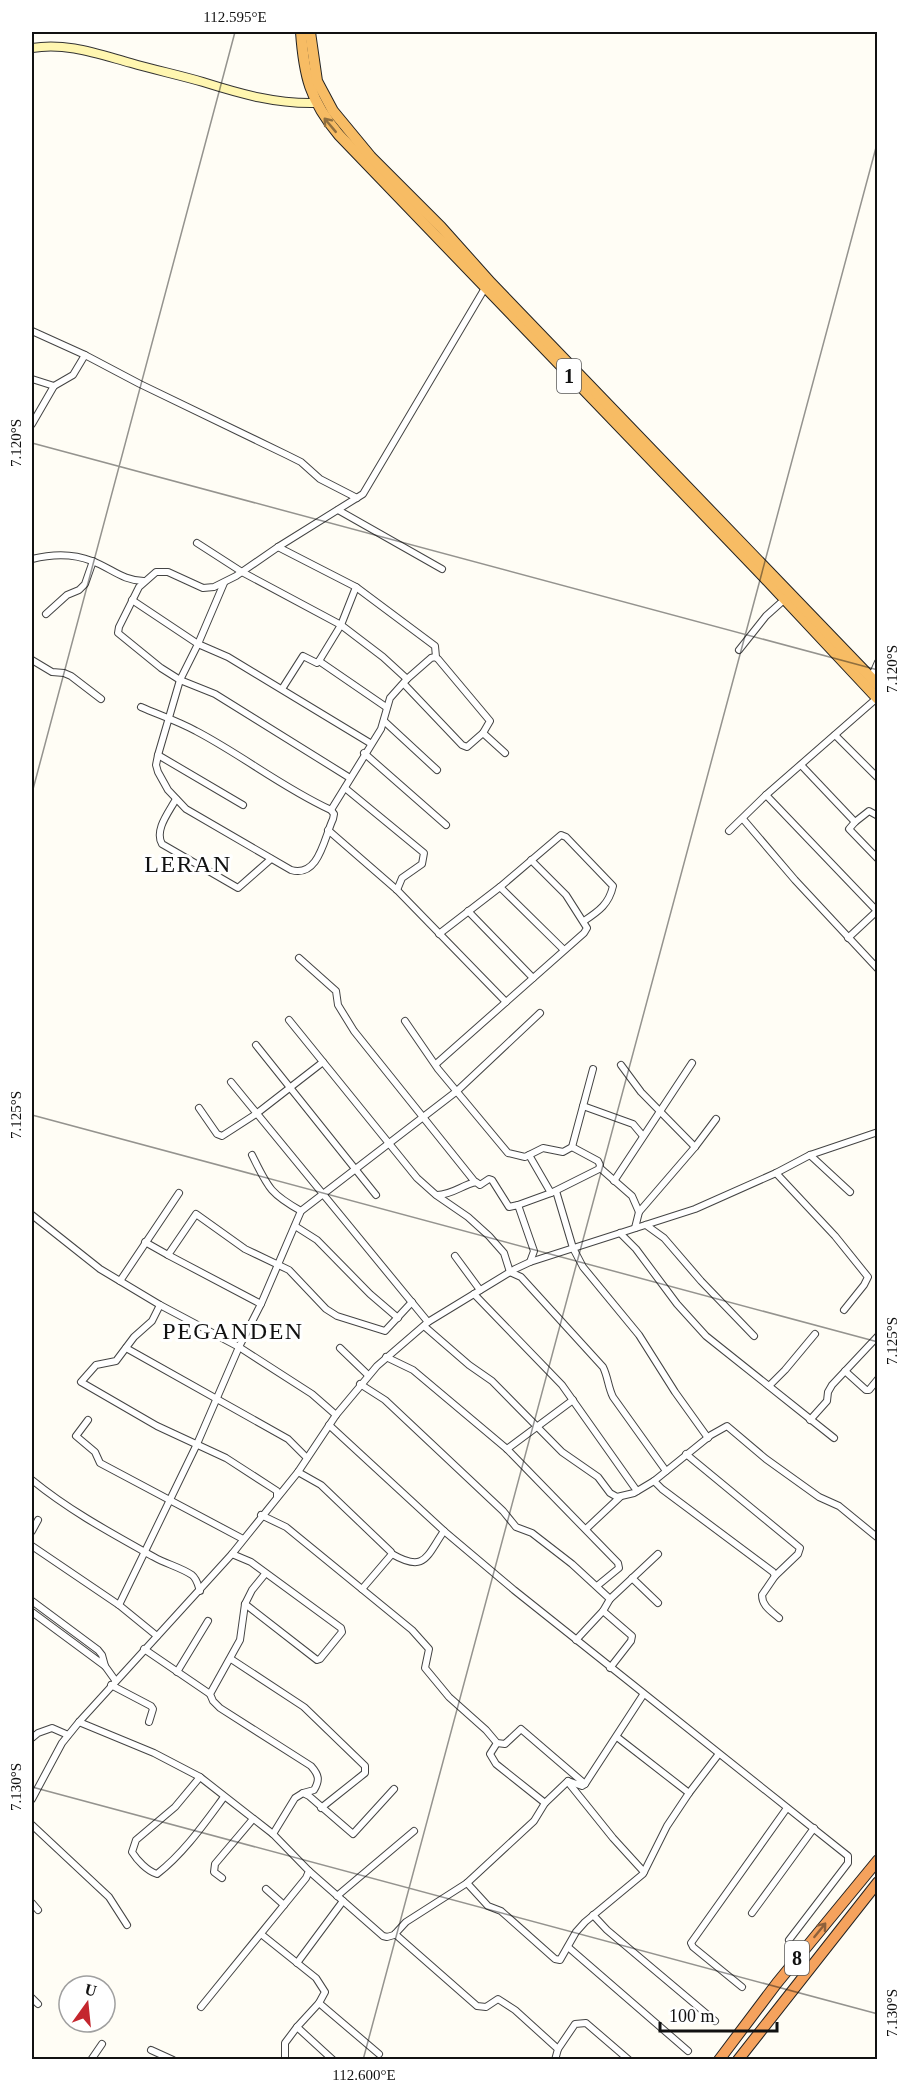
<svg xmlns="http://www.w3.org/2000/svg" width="909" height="2091" font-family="'Times New Roman',serif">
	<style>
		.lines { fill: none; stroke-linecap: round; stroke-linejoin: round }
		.minor-casing { stroke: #444; stroke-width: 8 }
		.secondary-casing { stroke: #333; stroke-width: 10 }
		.trunk-casing { stroke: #222; stroke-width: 12 }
		.motorway-casing { stroke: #222; stroke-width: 12 }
		.minor { stroke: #fff; stroke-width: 6 }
		.secondary { stroke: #fff6b0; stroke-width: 8 }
		.trunk { stroke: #f7bc64; stroke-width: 10 }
		.motorway { stroke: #f5a25d; stroke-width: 10 }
		.oneway { stroke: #906f3f }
		.oneway2 { stroke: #8e613b }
		.ticks { fill: none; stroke: #111; stroke-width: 1.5; stroke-opacity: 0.45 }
		.labels { text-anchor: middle; stroke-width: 6; stroke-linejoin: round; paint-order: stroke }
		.shield { fill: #fff; stroke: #585858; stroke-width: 1.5 }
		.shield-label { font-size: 20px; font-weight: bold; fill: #111 }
		.quarter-label { font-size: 24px; letter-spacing: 1.5px; fill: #111; stroke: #fff }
		.neatline { fill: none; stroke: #111; stroke-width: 2 }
		.ticks-label { font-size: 15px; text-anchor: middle; fill: #111 }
	</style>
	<rect width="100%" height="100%" fill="#fffdf5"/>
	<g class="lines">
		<defs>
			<g id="minor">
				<polyline points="32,331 85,355 140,384 287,455 301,462 320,479 357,498"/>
				<polyline points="32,379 54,386"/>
				<polyline points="32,424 54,386 73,375 85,355"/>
				<polyline points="338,510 442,569"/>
				<polyline points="197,543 242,572 341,625 383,657 407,679"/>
				<polyline points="278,547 356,587 435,646 436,657"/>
				<path d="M32,559C52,554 72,553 92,561C111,568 123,581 144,581"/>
				<polyline points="224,583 198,644 228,657 370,743"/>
				<path d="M132,600L198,644L180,680L158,755L156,765L158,772L168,790L186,809L291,870C319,878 324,838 333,819L334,814L331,810C283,788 242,755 196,731C178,721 159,715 141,707"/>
				<polyline points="46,614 67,595 79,590 85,584 93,561"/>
				<polyline points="739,650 766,616 785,599"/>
				<polyline points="32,660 52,672 64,673 71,676 101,699"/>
				<polyline points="319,661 386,707"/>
				<polyline points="871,678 878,662"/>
				<polyline points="404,684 462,745 467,747 483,733 505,753"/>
				<polyline points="282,689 303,656 317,663 319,661 341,625 356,587"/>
				<polyline points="384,721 437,770"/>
				<polyline points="835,735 878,778"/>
				<polyline points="364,753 446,825"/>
				<polyline points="158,755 243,805"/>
				<polyline points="801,765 855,822"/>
				<polyline points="350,778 215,694 180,680 161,668 118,633 119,627 139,587 156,572 168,572 203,588 214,587 236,576 278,547 363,494 485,288"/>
				<polyline points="345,788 424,853 422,864 402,878 397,890"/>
				<polyline points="766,795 878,912"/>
				<path d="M176,799C169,812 154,830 162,844L238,888L271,859"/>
				<polyline points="331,810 381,729 390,698 407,679 431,658 435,657 438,659 490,721 483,733"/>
				<polyline points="878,816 869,811 855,822 849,829 878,859"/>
				<polyline points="743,819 795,880 878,969"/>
				<polyline points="328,830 397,890 506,1002"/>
				<polyline points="729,831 766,795 877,698"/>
				<polyline points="500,887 564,950"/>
				<polyline points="468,911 533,978"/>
				<path d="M439,934L500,887L561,835L566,837L613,886C609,904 599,911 584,921"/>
				<polyline points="848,938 878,910"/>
				<polyline points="299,958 336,991 338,1005 354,1031 475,1182"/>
				<path d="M289,1020L417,1178L436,1195L468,1217L489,1236L504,1253L510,1272L521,1277L603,1367C608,1377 608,1387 613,1397L666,1471"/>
				<polyline points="405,1021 438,1069 508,1153 525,1157 543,1148 563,1152 572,1147 593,1069"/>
				<polyline points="256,1045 376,1195"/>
				<polyline points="436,1064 584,933 587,928 566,895 531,860"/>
				<polyline points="621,1065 641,1092 695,1147 716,1119"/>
				<polyline points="231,1082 428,1322"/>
				<polyline points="583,1106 633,1124 643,1136"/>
				<polyline points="199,1108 217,1134 222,1136 256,1114 323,1062"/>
				<path d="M252,1155C268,1187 269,1193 301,1211"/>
				<polyline points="529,1155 551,1193"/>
				<polyline points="810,1155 850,1192"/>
				<polyline points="600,1168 632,1196 639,1212 635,1228"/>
				<polyline points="776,1173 835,1236 868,1277 864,1285 844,1310"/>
				<polyline points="614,1181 692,1063"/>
				<polyline points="556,1191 573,1248 583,1267 639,1335 675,1392 708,1438"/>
				<path d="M437,1195C452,1195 462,1185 476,1182L480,1185L489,1179L492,1180L509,1207L518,1205L534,1251L530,1262"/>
				<polyline points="518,1205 551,1193 599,1169 600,1165 598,1161 572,1147"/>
				<polyline points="639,1212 695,1147"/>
				<polyline points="32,1215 100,1269 160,1305 239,1347 312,1394 336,1415"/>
				<polyline points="646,1225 664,1238 701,1281 754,1336"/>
				<polyline points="295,1226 317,1240 370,1294 398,1318"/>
				<polyline points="620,1233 636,1249 677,1304 706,1336 834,1438"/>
				<polyline points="145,1242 168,1255"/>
				<polyline points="455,1256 480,1290"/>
				<polyline points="120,1281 179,1193"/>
				<polyline points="474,1294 562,1385 637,1491"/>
				<polyline points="261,1304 168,1255 196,1214 245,1249 289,1270 326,1309 337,1316 385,1331 412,1302"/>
				<polyline points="160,1305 152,1321 134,1337 116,1361 96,1365 81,1382 157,1426 226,1458 277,1491 277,1497"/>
				<polyline points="424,1326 469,1365 492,1381 562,1452 598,1477 610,1493 617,1497 634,1493 654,1481 711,1435 727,1426 766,1459 819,1497 839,1506 878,1538"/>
				<polyline points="126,1348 288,1439 307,1458"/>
				<polyline points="340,1348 368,1375"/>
				<polyline points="386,1357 413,1370 507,1449 618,1563 619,1568 597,1586"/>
				<polyline points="845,1371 866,1390 869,1390 878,1379"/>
				<polyline points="360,1384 385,1400 503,1511 516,1527 532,1533 572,1564 610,1599"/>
				<polyline points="769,1386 785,1370 815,1334"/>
				<polyline points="88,1420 76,1436 95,1452 100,1463 243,1539"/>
				<polyline points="810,1420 827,1401 828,1392 832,1385 878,1336"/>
				<polyline points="329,1425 444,1531 514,1590 848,1856 848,1863 789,1940"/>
				<polyline points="507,1449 573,1400"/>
				<polyline points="686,1454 800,1548 798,1554 775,1576"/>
				<path d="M298,1472L321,1485L391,1552L392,1554C425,1573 426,1557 444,1531"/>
				<path d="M32,1480C70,1511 111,1533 154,1557C166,1564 180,1567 192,1575C197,1579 198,1585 200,1591"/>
				<path d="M654,1481L662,1489L773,1572L775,1576L762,1595C762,1606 771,1611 779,1618"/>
				<polyline points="261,1515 286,1527 412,1630 429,1649 425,1668 449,1697 486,1730 497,1743 505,1744 521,1729 585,1784 582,1786 568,1781"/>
				<polyline points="586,1529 620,1497"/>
				<polyline points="32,1531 38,1520"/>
				<polyline points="32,1546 119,1605 157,1636"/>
				<polyline points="232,1554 251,1562 341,1628 342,1632 320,1659 317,1660 245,1604"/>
				<path d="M265,1574L252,1590L245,1604L240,1640L210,1694L213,1701L220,1708L311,1766C319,1775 320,1780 314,1790L303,1793"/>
				<polyline points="632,1578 658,1603"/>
				<polyline points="362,1589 392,1554"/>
				<polyline points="32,1601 98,1650 102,1655 105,1666"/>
				<polyline points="119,1605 197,1444 239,1347 261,1304 301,1211 457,1091 540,1013"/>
				<polyline points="603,1611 632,1636 631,1641 610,1668"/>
				<polyline points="32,1612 105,1666 115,1680"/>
				<polyline points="576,1640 603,1611 610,1599 658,1554"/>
				<polyline points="144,1649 210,1694"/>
				<polyline points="231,1659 304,1707 365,1766 365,1773 321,1808"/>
				<polyline points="177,1672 208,1621"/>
				<polyline points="111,1685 151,1706 153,1709 149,1722"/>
				<polyline points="79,1722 154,1753 200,1777 273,1834 309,1871 306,1878 201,2007"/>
				<polyline points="617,1737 689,1793"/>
				<polyline points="32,1738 38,1733 52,1728 68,1735"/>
				<polyline points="497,1743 490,1754 496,1764 545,1803"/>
				<path d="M200,1777L175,1807L136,1840L132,1852C137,1860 147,1871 157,1874C184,1853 204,1824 224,1797"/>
				<polyline points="568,1782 613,1838 644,1872"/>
				<polyline points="585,1784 643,1695"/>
				<polyline points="32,1799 62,1743 79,1722 232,1554 298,1472 336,1415 377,1366 428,1322 515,1269 530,1262 695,1209 776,1173 810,1155 878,1132"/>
				<polyline points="32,1825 109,1897 127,1925"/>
				<polyline points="273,1834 295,1798 303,1793 309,1796 353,1834 394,1789"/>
				<polyline points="309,1871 383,1936 387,1937 394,1935 406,1922 467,1883 534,1821 545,1803 568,1781"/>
				<polyline points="222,1878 214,1872 215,1864 253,1819"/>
				<polyline points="467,1883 488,1906 501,1911 555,1959 560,1960 576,1932 585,1922 643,1874 667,1826 689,1793 718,1755"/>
				<polyline points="266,1889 284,1905"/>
				<polyline points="337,1896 414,1831"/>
				<polyline points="32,1903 38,1910"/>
				<polyline points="752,1913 814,1828"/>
				<polyline points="593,1915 607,1930 715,2021"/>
				<polyline points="261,1934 316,1978 325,1992 319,2003 297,2027 333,2060"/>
				<polyline points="395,1934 477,2006 486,2007 498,1999 515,2010 558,2049 555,2060"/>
				<polyline points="568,1947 688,2051"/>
				<polyline points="297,1963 343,1901"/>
				<polyline points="742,1987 693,1947 691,1943 787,1808"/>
				<polyline points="32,1998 38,2004"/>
				<polyline points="319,2003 379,2054"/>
				<polyline points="558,2049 575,2024 586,2023 629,2060"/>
				<polyline points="151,2050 173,2060"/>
				<polyline points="91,2060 102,2044"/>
				<polyline points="285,2060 285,2043 297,2027"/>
			</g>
			<path id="secondary" d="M32,48C66,42 98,54 131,63C155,70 179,75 203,82C241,94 276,104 316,103"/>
			<g id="trunk">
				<path d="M301,32C304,75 310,101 339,135L762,575L878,699"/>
				<polyline points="310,32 317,81 333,111 371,157 441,227 491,283 878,685"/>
			</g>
			<g id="motorway">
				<polyline points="719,2060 777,1983 878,1860"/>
				<polyline points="738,2060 878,1882"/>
			</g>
		</defs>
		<use href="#minor" class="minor-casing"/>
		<use href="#secondary" class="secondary-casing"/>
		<use href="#trunk" class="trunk-casing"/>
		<use href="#motorway" class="motorway-casing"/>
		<use href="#minor" class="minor"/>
		<use href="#secondary" class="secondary"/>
		<use href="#trunk" class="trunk"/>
		<use href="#motorway" class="motorway"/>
	</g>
	<defs><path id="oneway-shaft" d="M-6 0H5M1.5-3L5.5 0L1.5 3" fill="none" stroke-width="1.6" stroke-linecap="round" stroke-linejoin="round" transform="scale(1.5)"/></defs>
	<use class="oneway" href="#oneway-shaft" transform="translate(330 125) rotate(-130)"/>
	<use class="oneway2" href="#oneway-shaft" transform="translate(820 1930) rotate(-51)"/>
	<path class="ticks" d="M32,443L878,670M32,793L235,32M32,1115L878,1342M32,1787L878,2014M363,2060L878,140"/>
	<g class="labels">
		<g class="shield">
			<rect x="557" y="359" width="24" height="34" rx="4.5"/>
			<rect x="785" y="1941" width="24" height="34" rx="4.5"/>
		</g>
		<g class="shield-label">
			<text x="569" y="383">1</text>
			<text x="797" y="1965">8</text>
		</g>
		<g class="quarter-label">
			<text x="188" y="872">LERAN</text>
			<text x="233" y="1339">PEGANDEN</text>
		</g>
	</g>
	<rect width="909" height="2091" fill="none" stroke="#ffffff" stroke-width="66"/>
	<g transform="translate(87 2004) rotate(15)"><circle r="28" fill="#ffffff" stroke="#a0a0a0" stroke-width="1.5"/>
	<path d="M0-4.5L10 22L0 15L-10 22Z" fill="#c4262e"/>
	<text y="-9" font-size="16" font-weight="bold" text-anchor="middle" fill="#111111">U</text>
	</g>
	<path d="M660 2022v9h117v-9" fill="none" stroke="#111111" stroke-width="3"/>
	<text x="669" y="2022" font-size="18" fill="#111111" stroke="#ffffff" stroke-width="4.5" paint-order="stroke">100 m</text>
	<rect x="33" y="33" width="843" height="2025" class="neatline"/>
	<g class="ticks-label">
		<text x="235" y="22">112.595°E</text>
		<text transform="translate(16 443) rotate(-90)" y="5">7.120°S</text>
		<text transform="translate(892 669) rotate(-90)" y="5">7.120°S</text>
		<text transform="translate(16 1115) rotate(-90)" y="5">7.125°S</text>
		<text transform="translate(892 1341) rotate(-90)" y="5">7.125°S</text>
		<text transform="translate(16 1787) rotate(-90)" y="5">7.130°S</text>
		<text transform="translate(892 2013) rotate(-90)" y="5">7.130°S</text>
		<text x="364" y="2080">112.600°E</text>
	</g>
</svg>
